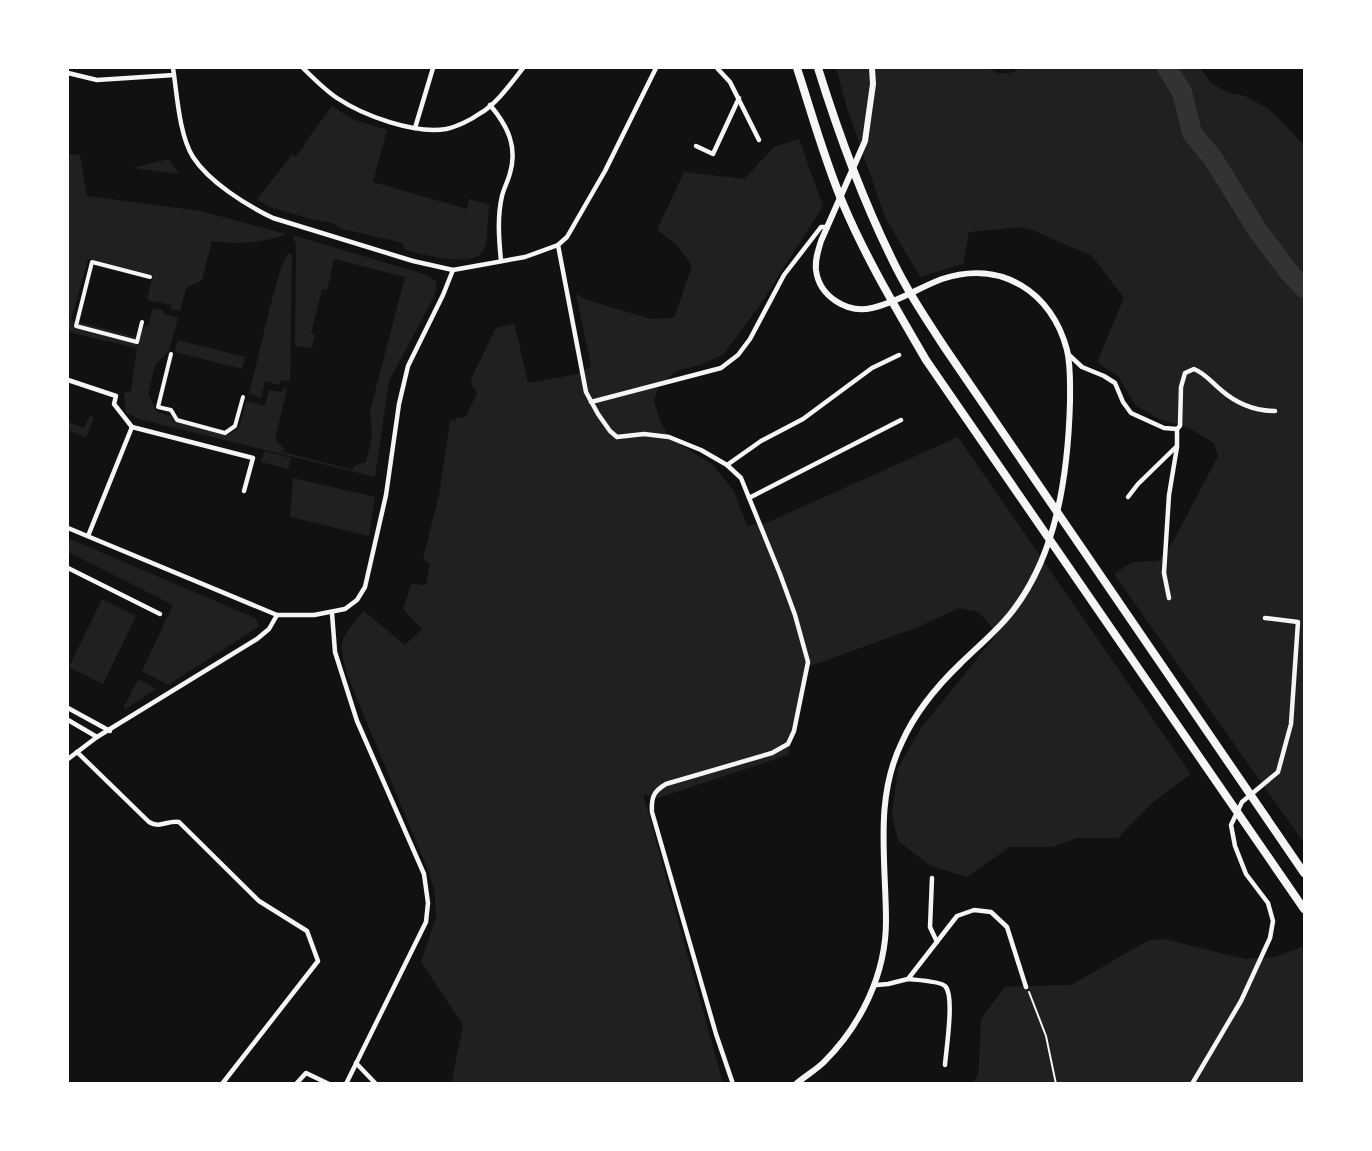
<svg xmlns="http://www.w3.org/2000/svg" width="1372" height="1151" font-family="Ubuntu,sans-serif">
	<style>
		.green { fill: #202020 }
		.lines { fill: none; stroke-linecap: round; stroke-linejoin: round }
		.river { stroke: #333; stroke-width: 20 }
		.path { stroke: #f5f5f5; stroke-width: 2 }
		.pedestrian { stroke: #f5f5f5; stroke-width: 4 }
		.minor { stroke: #f5f5f5; stroke-width: 4.5 }
		.tertiary { stroke: #f5f5f5; stroke-width: 6 }
		.motorway { stroke: #f5f5f5; stroke-width: 8 }
	</style>
	<rect width="100%" height="100%" fill="#111"/>
	<g class="green">
		<path d="M836,68H989C998,77 1011,74 1021,68H1200L1211,83L1229,93L1245,96L1269,109L1304,145V843L1114,574L1132,562L1159,561L1174,540L1218,456L1214,443L1187,427L1159,419L1136,406L1118,376L1097,362L1124,298L1092,256L1032,230L1020,227L969,232L963,264L920,277L885,217L847,108Z"/>
		<path d="M332,106L352,119L387,130L373,182L467,209L469,199L490,205C486,218 489,241 483,251C473,268 422,255 407,250L404,249L403,243L342,229L332,223L311,219L269,207L257,199L292,155L295,157L305,146L304,144Z"/>
		<path d="M799,139L823,206L762,302L724,354L701,365L676,371L658,387L654,401L660,421L669,437L713,465L734,491L747,526L766,523L958,437L1191,774L1152,803L1118,838H1077L1052,847H1010L967,877L931,866L898,841L892,815L898,768L921,728L997,634L979,612L959,608L916,628L810,666L788,755L658,798L643,794L723,1083H453L452,1080L463,1025L421,962L436,917L434,889L428,870L348,677C337,641 340,639 364,611L405,645L422,629L403,609L411,584L426,585L430,564L423,559L439,495L450,422L451,420L455,421L457,417L463,418L466,416L477,393L472,385L471,379L496,328L513,324L515,326L528,383L577,374L591,366L576,294L587,300L651,319L674,318L692,266L678,246L657,230L684,172L744,179L774,147Z"/>
		<path d="M68,154L80,155L87,196L201,211L286,234C264,243 236,245 212,241L202,280L186,288L180,311L170,309L171,305L147,300L153,275L88,259L71,320L140,338L144,326H148L153,308L163,310V314L178,318L169,351L155,365L148,394L157,412L171,416L174,421L228,435L239,428L246,401L265,406L269,390L282,392L284,388L287,389L275,439L284,448L283,452L353,470L354,466L366,462L372,435L370,411L405,277L334,259L327,290L322,289L311,333L315,335L312,348L295,346L296,244L292,235L424,274L436,281V290L434,297L389,381L375,477L139,419L126,413L124,393L131,391L137,348L68,332Z"/>
		<polygon points="169,159 179,174 132,168"/>
		<polygon points="288,253 291,254 292,257 290,382 281,380 279,385 265,381 261,398 249,394 270,307 280,271"/>
		<polygon points="178,340 245,357 242,369 175,352"/>
		<polygon points="90,416 94,417 86,438 68,430 68,422 84,428"/>
		<polygon points="264,451 291,458 288,469 261,462"/>
		<polygon points="293,478 375,497 369,536 290,517"/>
		<polygon points="68,538 255,618 258,622 258,627 168,685 142,671 173,605 68,552"/>
		<polygon points="102,599 136,616 103,684 69,667"/>
		<polygon points="138,679 156,689 124,710 124,707"/>
		<polygon points="1164,939 1244,959 1275,957 1304,946 1304,1083 971,1084 978,1076 981,1019 1005,987 1071,985 1149,940"/>
	</g>
	<g class="lines">
		<polyline class="river" points="1167,68 1182,92 1192,133 1212,157 1258,231 1289,272 1304,288"/>
		<polyline class="path" points="1029,992 1046,1036 1056,1084"/>
		<g class="pedestrian">
			<polyline points="142,322 137,342 76,326 92,262 150,277"/>
			<polyline points="171,354 158,407 171,410 177,420 225,433 235,426 243,397"/>
		</g>
		<g class="minor">
			<path d="M173,68C177,93 179,135 193,157C209,182 246,205 273,218L413,261L453,270L525,257L558,245L567,237L605,171L656,68"/>
			<path d="M303,68C313,78 325,90 337,98C364,116 414,134 446,129C456,127 471,120 479,114C496,105 512,82 523,68"/>
			<polyline points="717,68 730,82 759,140"/>
			<polyline points="68,73 97,80 174,75"/>
			<path d="M490,105C507,125 518,146 510,173C508,181 504,188 502,196C497,217 499,240 501,261"/>
			<polyline points="415,128 433,68"/>
			<polyline points="696,146 713,154 739,98"/>
			<path d="M558,245L586,392L598,414L610,431L617,437L644,434L669,437L701,450L727,465L741,478L780,574L795,615L808,662L794,731L788,744L772,753L666,784C654,791 651,797 652,812L716,1034L733,1084"/>
			<path d="M1068,354L1082,367L1104,376L1115,383L1123,402L1131,413L1164,428L1177,429L1180,426L1181,387L1185,373L1194,369C1206,374 1211,382 1221,390C1236,403 1255,411 1275,411"/>
			<polyline points="68,380 116,396 114,404 132,427"/>
			<polyline points="591,402 721,368 738,355 750,339 784,275 821,227 828,227"/>
			<polyline points="132,427 253,458 244,491"/>
			<polyline points="727,465 761,441 803,419 872,368 899,355"/>
			<polyline points="1128,497 1138,484 1176,447"/>
			<polyline points="749,498 901,420"/>
			<polyline points="68,528 277,615 314,615 345,609 357,600 365,587 386,495 399,404 408,366 443,295 453,270"/>
			<polyline points="88,536 132,427"/>
			<polyline points="68,568 160,614"/>
			<polyline points="1169,598 1164,573 1169,495 1177,447 1177,429"/>
			<polyline points="332,613 335,652 357,721 424,874 428,903 426,922 346,1084"/>
			<polyline points="68,708 110,731"/>
			<polyline points="68,720 97,737"/>
			<path d="M77,752L149,822C160,829 167,820 179,822L259,901L307,931L318,961L222,1084"/>
			<polyline points="68,759 97,737 257,639 269,629 277,615"/>
			<polyline points="932,878 930,927 937,942"/>
			<path d="M908,979C916,980 940,981 945,986C955,995 946,1050 945,1065"/>
			<polyline points="876,985 888,984 908,979 957,916 974,910 991,912 1007,927 1026,987"/>
			<polyline points="356,1063 376,1084"/>
			<polyline points="296,1084 306,1073 329,1084"/>
			<polyline points="1192,1084 1241,1001 1270,938 1273,921 1268,903 1246,874 1235,846 1231,825 1242,802 1278,772 1291,724 1298,622 1265,618"/>
		</g>
		<path class="tertiary" d="M796,1084C805,1076 816,1070 824,1062C861,1025 886,974 886,921C886,861 874,799 902,742C915,713 938,685 961,663C978,646 996,632 1011,613C1057,555 1068,474 1070,402C1070,385 1071,367 1067,350C1052,292 1001,259 942,279C918,288 896,303 872,308C847,314 819,296 816,270C815,259 818,251 821,241L865,141L873,84L872,68"/>
		<g class="motorway">
			<path d="M797,68C812,114 825,162 844,206C867,260 897,310 926,360L1304,909"/>
			<path d="M818,68C838,132 861,196 891,257C906,289 926,319 945,348L1304,873"/>
		</g>
	</g>
	<rect width="1372" height="1151" fill="none" stroke="#ffffff" stroke-width="138"/>
</svg>
